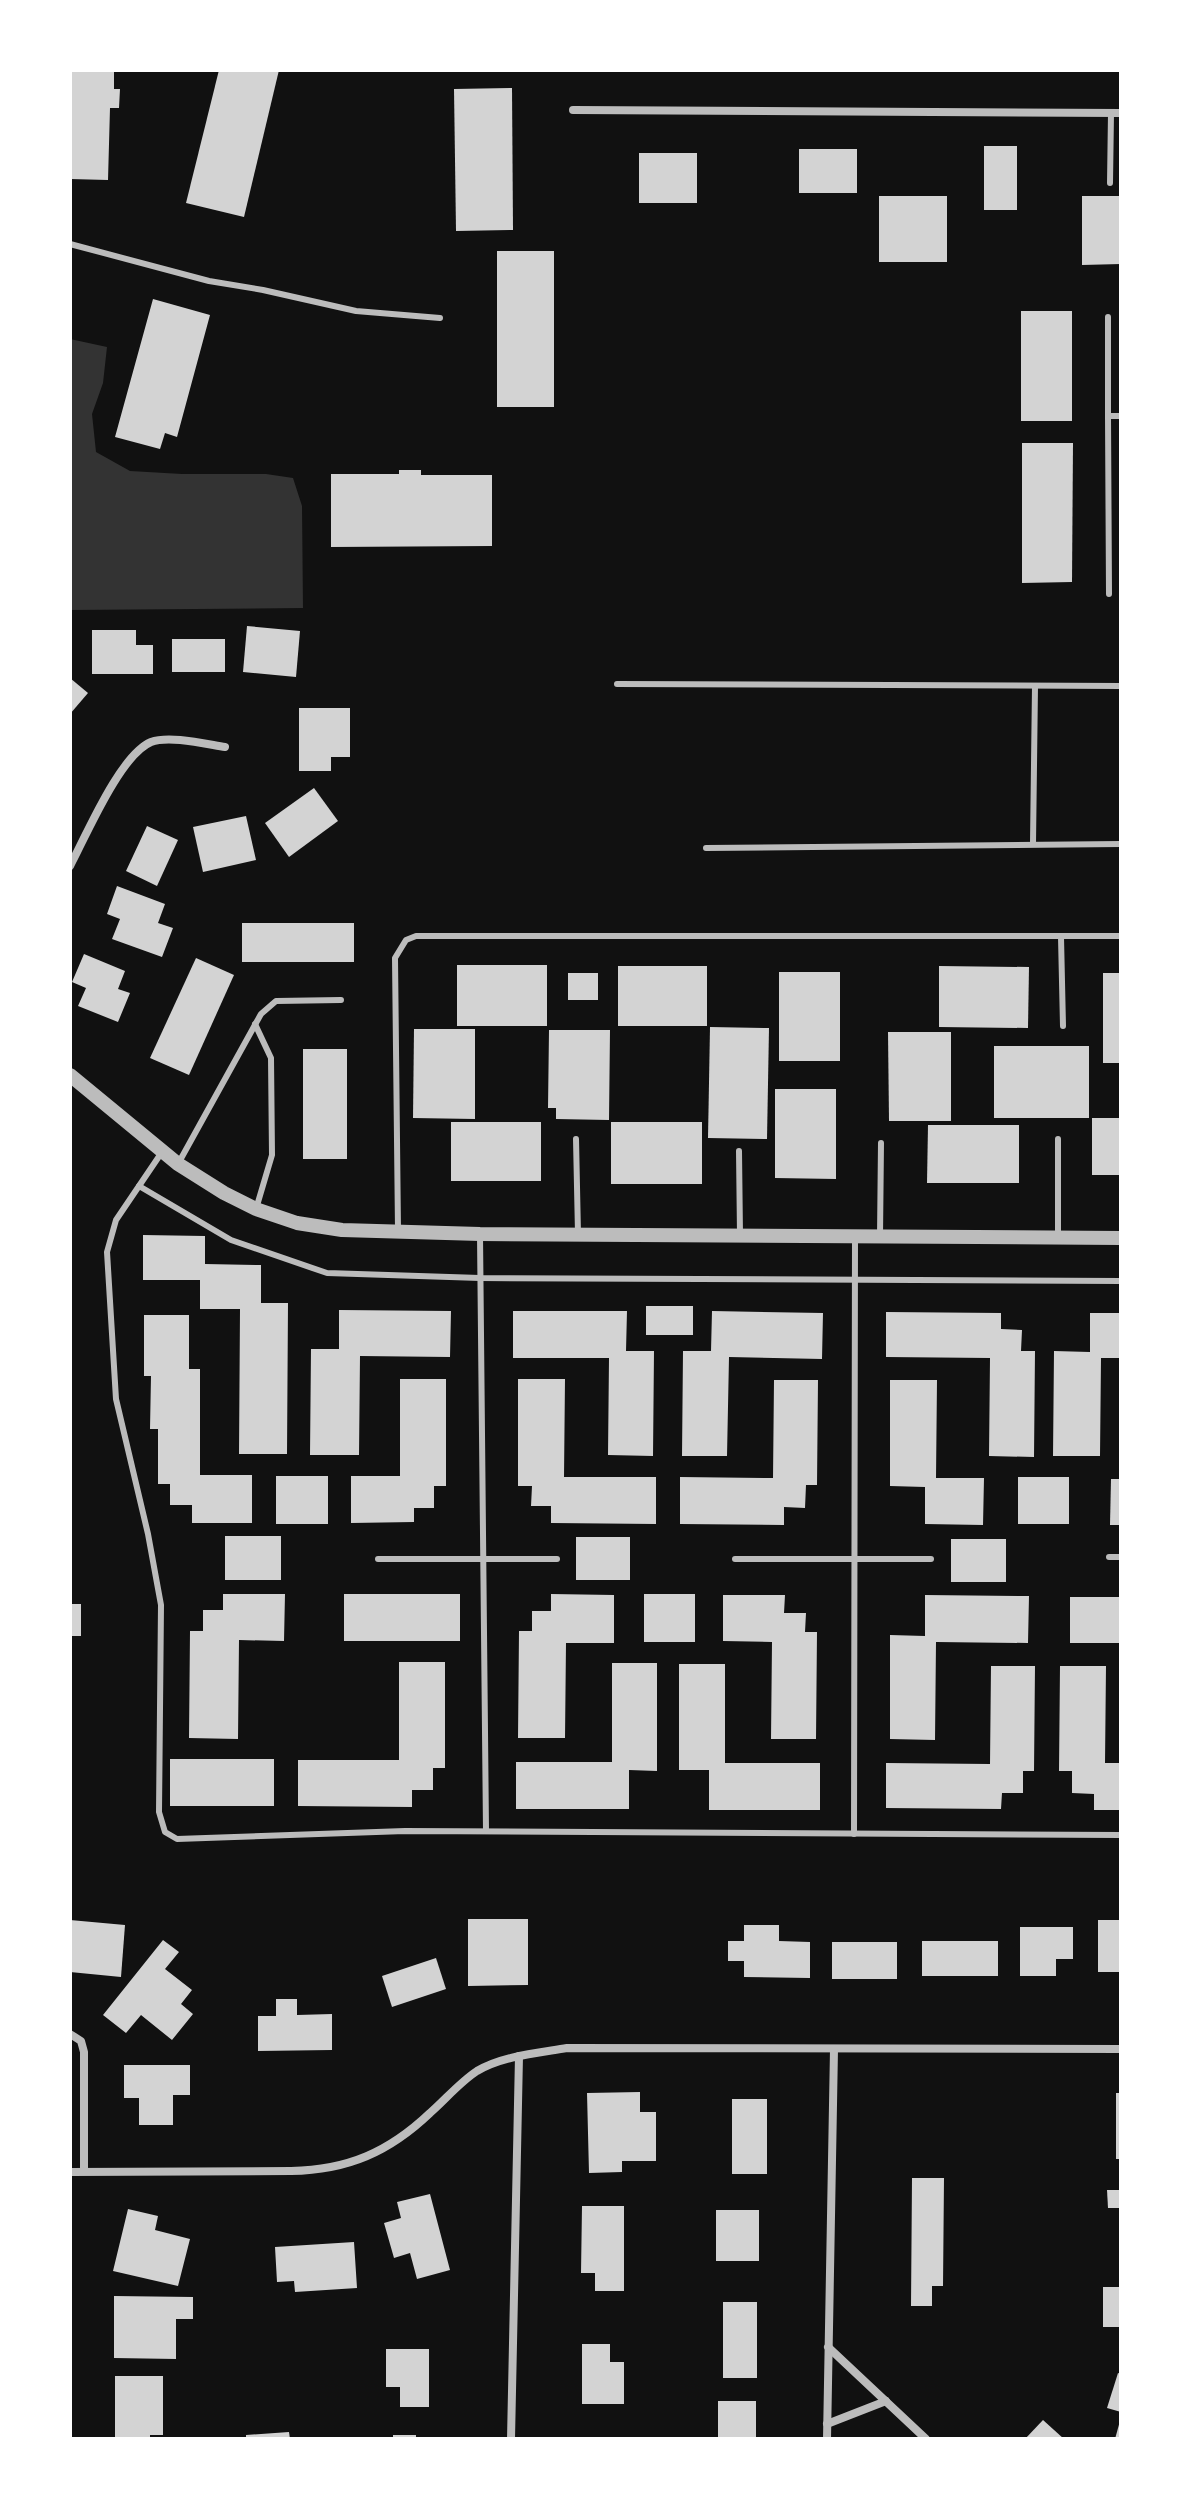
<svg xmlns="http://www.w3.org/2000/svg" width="1191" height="2509" font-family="'PT Sans Narrow',sans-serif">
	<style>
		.water { fill: #333 }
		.building { fill: #d3d3d3 }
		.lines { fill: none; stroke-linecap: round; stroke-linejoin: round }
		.service { stroke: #bcbcbc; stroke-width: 6 }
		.minor { stroke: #bcbcbc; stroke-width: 8 }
		.tertiary { stroke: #bcbcbc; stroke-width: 14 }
	</style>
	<rect width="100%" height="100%" fill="#111"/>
	<polygon class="water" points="70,339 107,347 103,383 92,414 96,452 130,471 182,474 266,474 293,478 302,506 303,608 70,610"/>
	<g class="building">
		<polygon points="70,70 114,70 114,89 120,89 119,108 110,108 108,180 70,179"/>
		<polygon points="219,70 279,70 244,217 186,203"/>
		<polygon points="512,88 513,230 456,231 454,89"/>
		<rect x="984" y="146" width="33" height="64"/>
		<rect x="799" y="149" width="58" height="44"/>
		<rect x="639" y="153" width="58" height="50"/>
		<rect x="879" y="196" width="68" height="66"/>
		<polygon points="1082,196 1121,196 1121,264 1082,265"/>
		<rect x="497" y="251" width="57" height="156"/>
		<polygon points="153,299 210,315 177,437 165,433 160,449 115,437"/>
		<rect x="1021" y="311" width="51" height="110"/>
		<polygon points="1022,443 1073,443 1072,582 1022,583"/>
		<polygon points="399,470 421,470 421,475 492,475 492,546 331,547 331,474 399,474"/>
		<polygon points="247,626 300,631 296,677 243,672"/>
		<polygon points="92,630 136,630 136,645 153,645 153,674 92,674"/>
		<rect x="172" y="639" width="53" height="33"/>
		<polygon points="70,678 88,693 70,714"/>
		<polygon points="299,708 350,708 350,757 331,757 331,771 299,771"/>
		<polygon points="314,788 338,821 289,857 265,823"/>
		<polygon points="246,816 256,860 203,872 193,827"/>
		<polygon points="147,826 178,840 157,886 126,871"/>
		<polygon points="117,886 165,904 158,923 173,928 162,957 112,939 120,919 107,914"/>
		<rect x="242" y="923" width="112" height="39"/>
		<polygon points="84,954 125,971 118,989 130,993 118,1022 78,1006 86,988 72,982"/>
		<polygon points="196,958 234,975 189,1075 150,1058"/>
		<rect x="457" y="965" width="90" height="61"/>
		<rect x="618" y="966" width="89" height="60"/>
		<polygon points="939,966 1029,967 1028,1028 939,1027"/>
		<rect x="779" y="972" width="61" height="89"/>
		<rect x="568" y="973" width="30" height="27"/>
		<rect x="1103" y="973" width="18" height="90"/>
		<polygon points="710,1027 769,1028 767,1139 708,1138"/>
		<polygon points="414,1029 475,1029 475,1119 413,1118"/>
		<polygon points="549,1030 610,1030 609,1120 556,1119 556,1108 548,1108"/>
		<polygon points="888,1032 951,1032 951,1121 889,1121"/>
		<rect x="994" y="1046" width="95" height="72"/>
		<rect x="303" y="1049" width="44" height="110"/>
		<polygon points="775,1089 836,1089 836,1179 775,1178"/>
		<rect x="1092" y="1118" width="29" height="57"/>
		<rect x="451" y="1122" width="90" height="59"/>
		<rect x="611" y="1122" width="91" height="62"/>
		<polygon points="928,1125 1019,1125 1019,1183 927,1183"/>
		<polygon points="143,1235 205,1236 205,1264 261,1265 261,1303 288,1303 287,1454 239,1454 240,1309 200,1309 200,1280 143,1280"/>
		<rect x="646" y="1306" width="47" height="29"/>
		<polygon points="339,1310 451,1311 450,1357 360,1356 359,1455 310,1455 311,1349 339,1349"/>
		<polygon points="513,1311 627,1311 626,1351 654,1351 653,1456 608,1455 609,1358 513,1358"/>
		<polygon points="712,1311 823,1313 822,1359 729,1357 727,1456 682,1456 683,1351 711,1351"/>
		<polygon points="886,1312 1001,1313 1001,1329 1022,1330 1021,1351 1035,1351 1034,1457 989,1456 990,1358 886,1357"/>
		<polygon points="1090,1313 1121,1313 1121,1358 1101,1358 1100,1456 1053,1456 1054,1351 1090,1352"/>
		<polygon points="144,1315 189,1315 189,1369 200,1369 200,1475 252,1475 252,1523 192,1523 192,1505 170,1505 170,1484 158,1484 158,1429 150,1429 151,1376 144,1376"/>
		<polygon points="400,1379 446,1379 446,1486 434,1486 434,1508 414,1508 414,1522 351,1523 351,1476 400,1476"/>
		<polygon points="518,1379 565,1379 564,1477 656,1477 656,1524 551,1523 551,1506 531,1506 532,1486 518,1486"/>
		<polygon points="774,1380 818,1380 817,1485 806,1485 805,1508 784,1507 784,1525 680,1524 680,1477 773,1478"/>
		<polygon points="890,1380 937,1380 936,1478 984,1478 983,1525 925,1524 925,1487 890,1486"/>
		<rect x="276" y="1476" width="52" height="48"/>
		<rect x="1018" y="1477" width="51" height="47"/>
		<polygon points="1111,1479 1121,1479 1121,1525 1110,1525"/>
		<rect x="225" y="1536" width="56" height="44"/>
		<rect x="576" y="1537" width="54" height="43"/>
		<rect x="951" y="1539" width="55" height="43"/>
		<polygon points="223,1594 285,1594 284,1641 239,1640 238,1739 189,1738 190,1631 203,1631 203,1610 223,1610"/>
		<rect x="344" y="1594" width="116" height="47"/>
		<polygon points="551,1594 614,1595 614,1643 566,1643 565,1738 518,1738 519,1631 532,1631 532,1611 551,1611"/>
		<rect x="644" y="1594" width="51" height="48"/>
		<polygon points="723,1595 785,1595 784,1613 806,1613 805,1632 817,1632 816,1739 771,1739 772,1642 723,1641"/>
		<polygon points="925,1595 1029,1596 1028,1643 936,1642 935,1740 890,1739 890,1635 925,1636"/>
		<rect x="1070" y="1597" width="51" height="46"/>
		<rect x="70" y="1604" width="11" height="32"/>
		<polygon points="399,1662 445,1662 445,1768 433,1768 433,1790 412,1790 412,1807 298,1806 298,1760 399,1760"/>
		<polygon points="612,1663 657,1663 657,1771 629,1770 629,1809 516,1809 516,1762 612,1762"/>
		<polygon points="679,1664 725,1664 725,1763 820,1763 820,1810 709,1810 709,1770 679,1770"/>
		<polygon points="991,1666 1035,1666 1034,1771 1023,1771 1023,1793 1002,1793 1001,1809 886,1808 886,1763 990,1764"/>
		<polygon points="1060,1666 1106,1666 1105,1763 1121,1763 1121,1810 1094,1810 1094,1794 1072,1793 1072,1771 1059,1771"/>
		<rect x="170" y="1759" width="104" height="47"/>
		<polygon points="468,1919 528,1919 528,1985 468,1986"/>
		<polygon points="70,1920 125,1925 121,1977 70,1972"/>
		<rect x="1098" y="1920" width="23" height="52"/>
		<polygon points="744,1925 779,1925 779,1941 810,1942 810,1978 744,1977 744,1961 728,1961 728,1941 744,1941"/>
		<polygon points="1020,1927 1073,1927 1073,1959 1056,1959 1056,1976 1020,1976"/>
		<polygon points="163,1940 179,1952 165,1969 192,1990 181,2004 193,2014 172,2040 141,2015 126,2033 103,2015"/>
		<rect x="922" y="1941" width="76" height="35"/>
		<rect x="832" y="1942" width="65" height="37"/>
		<polygon points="436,1958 446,1989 392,2007 382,1976"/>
		<polygon points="276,1999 297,1999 297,2015 332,2014 332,2050 258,2051 258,2016 276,2016"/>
		<polygon points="124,2065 190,2065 190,2095 173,2095 173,2125 139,2125 139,2098 124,2098"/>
		<polygon points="640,2092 640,2112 656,2112 656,2161 622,2161 622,2172 589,2173 587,2093"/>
		<rect x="1116" y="2093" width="5" height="66"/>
		<rect x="732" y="2099" width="35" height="75"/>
		<polygon points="912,2178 944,2178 943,2286 932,2286 932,2306 911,2306"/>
		<polygon points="1107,2190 1121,2190 1121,2208 1108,2208"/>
		<polygon points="430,2194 450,2270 417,2279 410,2253 394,2258 384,2223 401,2218 397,2202"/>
		<polygon points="582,2206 624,2206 624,2291 595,2291 595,2273 581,2273"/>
		<polygon points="128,2209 158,2216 155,2230 190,2239 178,2286 113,2271"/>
		<rect x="716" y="2210" width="43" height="51"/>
		<polygon points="354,2242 357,2288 295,2292 294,2281 277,2282 275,2247"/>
		<rect x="1103" y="2287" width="18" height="40"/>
		<polygon points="114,2296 193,2297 193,2319 176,2319 176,2359 114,2358"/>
		<rect x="723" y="2302" width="34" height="76"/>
		<polygon points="582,2344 610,2344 610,2362 624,2362 624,2404 582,2404"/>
		<polygon points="386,2349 429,2349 429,2407 400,2407 400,2387 386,2387"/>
		<polygon points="1118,2373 1121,2374 1121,2412 1107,2408"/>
		<polygon points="115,2376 163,2376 163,2435 150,2435 150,2439 115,2439"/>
		<rect x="718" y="2401" width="38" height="38"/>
		<polygon points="1043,2420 1064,2439 1025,2439"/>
		<polygon points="1120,2421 1121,2439 1115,2439"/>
		<polygon points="289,2432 290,2439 246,2439 246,2435"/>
		<rect x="393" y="2435" width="23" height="4"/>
	</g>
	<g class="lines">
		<g class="service">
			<polyline points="1110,183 1111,113"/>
			<polyline points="70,244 209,281 263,290 356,311 440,318"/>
			<polyline points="1108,416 1108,317"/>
			<polyline points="1109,594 1108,416 1121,416"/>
			<polyline points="617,684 1121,686"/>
			<polyline points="1033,844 1035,686"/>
			<polyline points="706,848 1121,844"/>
			<polyline points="1061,937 1063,1026"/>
			<polyline points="255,1024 271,1058 272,1155 256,1209"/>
			<polyline points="576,1139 578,1234"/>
			<polyline points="1058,1139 1058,1237"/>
			<polyline points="739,1151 740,1235"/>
			<polyline points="162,1152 116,1220 107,1252 116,1399 148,1534 161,1605 159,1812 165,1832 177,1839 405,1831 1121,1835"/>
			<polyline points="178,1164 261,1014 276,1001 341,1000"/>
			<polyline points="139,1186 231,1240 327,1273 480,1278 1121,1281"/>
			<polyline points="398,1230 395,958 406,940 416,936 1121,936"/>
			<polyline points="480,1235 486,1831"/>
			<polyline points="880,1236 881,1143"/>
			<polyline points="1109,1557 1121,1557"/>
			<polyline points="378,1559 557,1559"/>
			<polyline points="735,1559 931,1559"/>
			<polyline points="854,1834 855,1237"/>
		</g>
		<g class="minor">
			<polyline points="573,110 1121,113"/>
			<path d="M70,866C86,836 120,755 151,742C169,735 206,744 225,747"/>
			<polyline points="70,2034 81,2041 84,2052 84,2171"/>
			<path d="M70,2172L291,2171C348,2170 389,2152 430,2113C445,2100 460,2082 477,2071C502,2056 537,2053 567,2048L1121,2049"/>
			<polyline points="828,2347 926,2439"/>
			<polyline points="827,2424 886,2401"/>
			<polyline points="511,2439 519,2056"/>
			<polyline points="827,2439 834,2049"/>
		</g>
		<polyline class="tertiary" points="70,1075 178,1164 224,1193 256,1209 297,1223 342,1230 480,1234 1121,1238"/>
	</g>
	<rect width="1191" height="2509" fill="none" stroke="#ffffff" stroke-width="144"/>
</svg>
